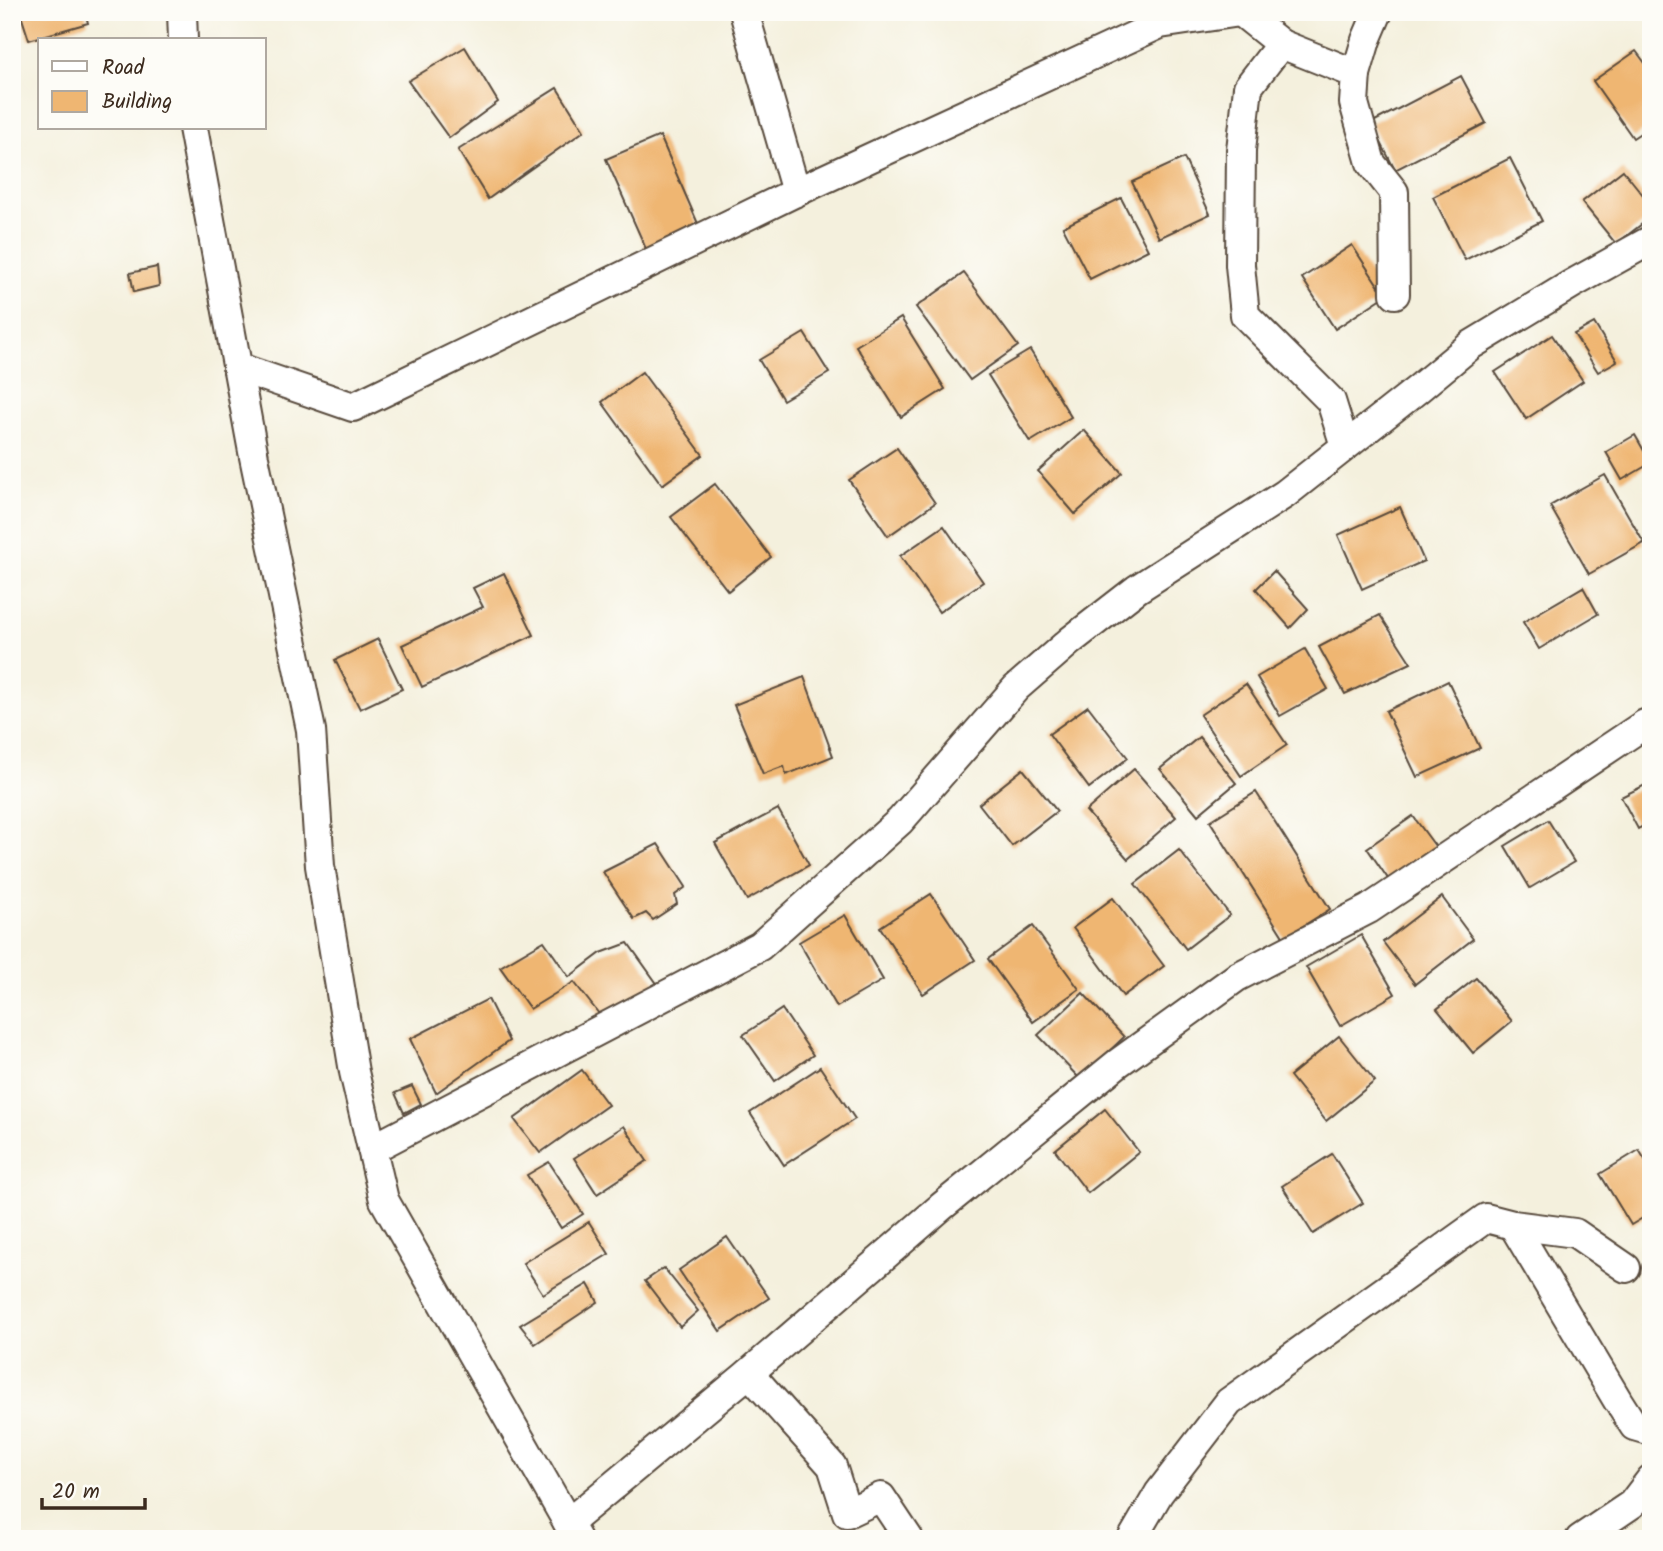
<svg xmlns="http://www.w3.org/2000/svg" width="1663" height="1551" font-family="Kalam,sans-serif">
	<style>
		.building { fill: #efb672 }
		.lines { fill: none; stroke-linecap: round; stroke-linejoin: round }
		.street-casing { stroke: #57483b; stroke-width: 32 }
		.street { stroke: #fff; stroke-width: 28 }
	</style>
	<rect width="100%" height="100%" fill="#fdfcf7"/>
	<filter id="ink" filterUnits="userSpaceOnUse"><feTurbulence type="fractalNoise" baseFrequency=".0143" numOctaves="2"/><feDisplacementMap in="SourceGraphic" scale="14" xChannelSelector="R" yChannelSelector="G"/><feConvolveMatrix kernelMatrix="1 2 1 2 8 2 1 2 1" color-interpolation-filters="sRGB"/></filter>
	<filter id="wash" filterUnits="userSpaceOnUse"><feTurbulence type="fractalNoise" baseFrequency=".00686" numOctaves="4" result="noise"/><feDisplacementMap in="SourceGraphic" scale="28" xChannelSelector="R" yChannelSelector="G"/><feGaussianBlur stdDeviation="1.57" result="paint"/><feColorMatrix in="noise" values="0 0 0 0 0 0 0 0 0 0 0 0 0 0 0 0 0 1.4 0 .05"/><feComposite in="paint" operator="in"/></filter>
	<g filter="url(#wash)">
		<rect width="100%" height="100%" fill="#f4f0dd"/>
		<g id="blocks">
			<g class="building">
				<polygon points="20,12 85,12 88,23 29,40"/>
				<polygon points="465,47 498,102 449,138 408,81"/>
				<polygon points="1636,51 1651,71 1651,126 1633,138 1593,81"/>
				<polygon points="1461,76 1486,123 1395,170 1371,123"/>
				<polygon points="557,88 584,131 488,199 458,150"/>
				<polygon points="660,136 699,226 646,249 606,159"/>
				<polygon points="1184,158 1210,214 1159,238 1132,182"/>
				<polygon points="1510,158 1542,221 1465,260 1433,197"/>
				<polygon points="1623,170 1651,205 1651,217 1616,244 1582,202"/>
				<polygon points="1121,198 1148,250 1090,279 1063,227"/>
				<polygon points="1352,245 1385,296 1335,329 1302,278"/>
				<polygon points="157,267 159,286 134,292 130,273"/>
				<polygon points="964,273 1018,346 970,380 916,307"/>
				<polygon points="901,318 945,389 901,417 856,346"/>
				<polygon points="1594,323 1617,361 1598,372 1574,334"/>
				<polygon points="804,333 829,373 783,400 759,360"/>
				<polygon points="1552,335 1583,381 1526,419 1495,372"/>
				<polygon points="1030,350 1071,417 1030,442 988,375"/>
				<polygon points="642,372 703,455 662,485 602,402"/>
				<polygon points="1084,430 1122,473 1075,514 1038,471"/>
				<polygon points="1635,435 1651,463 1622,480 1606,452"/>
				<polygon points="897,448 935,503 888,536 849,480"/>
				<polygon points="1605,475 1644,543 1589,574 1550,506"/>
				<polygon points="715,484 771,557 728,591 671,517"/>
				<polygon points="1400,507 1424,561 1362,589 1338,535"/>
				<polygon points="944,526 983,582 939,612 900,556"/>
				<polygon points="1274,571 1308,609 1290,628 1256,589"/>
				<polygon points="504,573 534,635 422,687 402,645 483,607 473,588"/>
				<polygon points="1583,587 1598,614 1539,649 1523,622"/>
				<polygon points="1380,615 1411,663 1345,694 1319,647"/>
				<polygon points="378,639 402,689 360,709 335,660"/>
				<polygon points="1305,649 1328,689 1280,716 1257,677"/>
				<polygon points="804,677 833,756 786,775 784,766 763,774 734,705"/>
				<polygon points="1448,681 1480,748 1417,777 1386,711"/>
				<polygon points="1246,684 1287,745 1241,776 1200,715"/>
				<polygon points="1088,706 1128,758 1089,788 1049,734"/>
				<polygon points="1199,737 1236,783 1198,815 1160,769"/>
				<polygon points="1023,769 1057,811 1012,846 979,804"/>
				<polygon points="1134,769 1176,817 1128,859 1086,811"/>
				<polygon points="1651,782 1651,822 1638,829 1621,797"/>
				<polygon points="1256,792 1330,909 1284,938 1210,821"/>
				<polygon points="778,809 809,865 747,900 715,843"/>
				<polygon points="1413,816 1438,850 1391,883 1367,848"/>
				<polygon points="1548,820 1574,862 1530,888 1505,846"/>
				<polygon points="658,844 686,887 675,895 677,904 653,920 646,913 634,919 603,872"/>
				<polygon points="1179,850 1230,915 1186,949 1135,884"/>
				<polygon points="931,894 975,960 923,994 880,927"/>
				<polygon points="1442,897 1473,939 1415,984 1383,942"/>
				<polygon points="1113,898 1164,966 1123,996 1073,928"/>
				<polygon points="845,915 883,980 837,1007 799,942"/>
				<polygon points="1033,926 1079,989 1033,1022 988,959"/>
				<polygon points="1361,935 1395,994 1340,1026 1306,967"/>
				<polygon points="544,941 569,977 601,953 628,943 658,985 603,1019 574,982 530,1009 500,967"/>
				<polygon points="1476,978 1512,1021 1473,1053 1437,1009"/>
				<polygon points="1083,993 1124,1037 1080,1079 1038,1035"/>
				<polygon points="488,999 509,1041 436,1093 410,1039"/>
				<polygon points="782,1009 813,1055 775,1081 743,1035"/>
				<polygon points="1339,1036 1375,1081 1326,1121 1290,1076"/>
				<polygon points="820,1067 855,1119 784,1165 750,1113"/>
				<polygon points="582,1070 608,1105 540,1153 514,1119"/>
				<polygon points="412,1086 421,1104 404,1113 395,1093"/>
				<polygon points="1105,1109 1139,1152 1088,1193 1055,1150"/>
				<polygon points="624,1126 647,1161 597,1194 574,1158"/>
				<polygon points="1639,1150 1651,1169 1651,1213 1631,1225 1600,1174"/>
				<polygon points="1332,1154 1363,1203 1313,1234 1282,1186"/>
				<polygon points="549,1162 583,1214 561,1228 527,1175"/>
				<polygon points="589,1222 609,1254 543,1294 523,1263"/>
				<polygon points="727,1237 769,1298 720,1331 679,1270"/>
				<polygon points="664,1268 698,1311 680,1327 645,1281"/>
				<polygon points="588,1284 598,1302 535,1344 520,1325"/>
			</g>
		</g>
	</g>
	<g filter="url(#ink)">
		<use href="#blocks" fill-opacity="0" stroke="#57483b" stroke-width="2"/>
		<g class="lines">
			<defs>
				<g id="street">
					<polyline points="182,12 183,40"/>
					<polyline points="744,12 796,192"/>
					<polyline points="1241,12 1281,44 1248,87 1241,150 1240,265 1245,315 1331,401 1345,446"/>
					<polyline points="1378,12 1366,40 1356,74 1354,103 1371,163 1394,192 1395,294"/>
					<polyline points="1281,44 1356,74"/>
					<polyline points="193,128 254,457 311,730 320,866 354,1072 384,1200 577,1539"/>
					<polyline points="237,367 353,407 796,192 1160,24 1240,12"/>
					<polyline points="372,1149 760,946 900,821 1016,688 1070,641 1137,589 1285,494 1418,389 1471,345 1572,284 1651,240"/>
					<polyline points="1513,1225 1618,1401 1634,1426 1651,1431"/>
					<polyline points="749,1373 941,1207 1118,1063 1237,977 1369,909 1645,724 1651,722"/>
					<polyline points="568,1523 749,1373 832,1466 847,1513 881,1497 909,1539"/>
					<polyline points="1132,1539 1159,1493 1229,1402 1486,1218 1513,1225 1575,1233 1626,1268"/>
					<polyline points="1580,1539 1632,1504 1651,1479"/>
				</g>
			</defs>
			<use href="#street" class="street-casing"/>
			<use href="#street" class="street"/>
		</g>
	</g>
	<rect width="1663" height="1551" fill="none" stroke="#fdfcf7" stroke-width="42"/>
	<rect x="38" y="38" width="228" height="91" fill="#fdfcf7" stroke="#afa8a0" stroke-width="2"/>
	<rect x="52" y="61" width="35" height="10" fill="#ffffff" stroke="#afa8a0" stroke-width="2"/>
	<text x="102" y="74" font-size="21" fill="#3b2a1e">Road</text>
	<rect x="52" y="91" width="35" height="21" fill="#efb672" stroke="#afa8a0" stroke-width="2"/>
	<text x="102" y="108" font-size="21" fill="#3b2a1e">Building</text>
	<path d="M42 1498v10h103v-10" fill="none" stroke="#3b2a1e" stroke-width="3.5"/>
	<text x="52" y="1498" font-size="21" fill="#3b2a1e" stroke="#fdfcf7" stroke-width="5" paint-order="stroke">20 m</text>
</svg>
